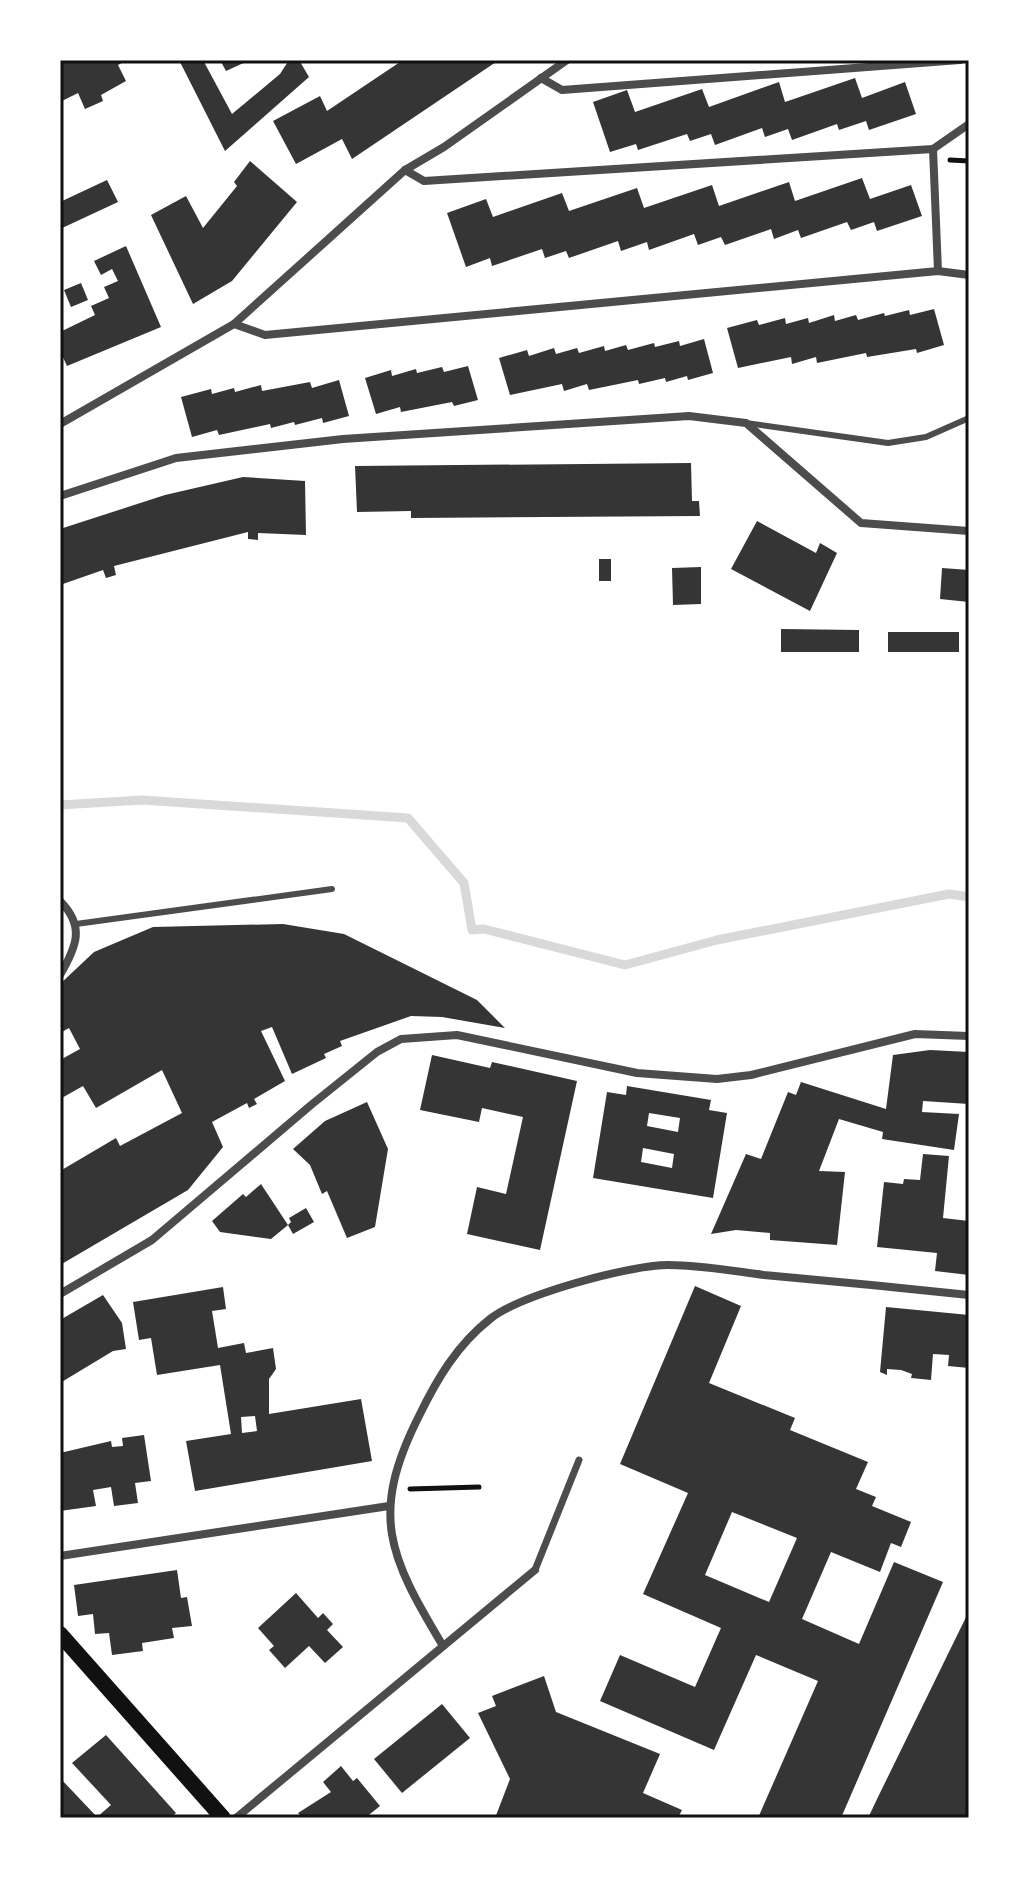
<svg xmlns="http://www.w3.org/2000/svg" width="1029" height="1878" font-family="'PT Sans',sans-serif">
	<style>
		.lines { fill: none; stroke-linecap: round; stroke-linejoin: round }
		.stream { stroke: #d9d9d9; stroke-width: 9 }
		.building { fill: #353535; fill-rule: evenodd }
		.path { stroke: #111; stroke-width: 5 }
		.service { stroke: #4c4c4c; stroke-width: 6 }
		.pedestrian { stroke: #4c4c4c; stroke-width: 7 }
		.minor { stroke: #4c4c4c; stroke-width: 8 }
		.secondary { stroke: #111; stroke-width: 16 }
		.neatline { fill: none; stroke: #111; stroke-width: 3 }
	</style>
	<rect width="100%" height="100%" fill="#fff"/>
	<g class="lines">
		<polyline class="stream" points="60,805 142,800 408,818 464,883 472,930 484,929 625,965 717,940 949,894 969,897"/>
	</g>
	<g class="building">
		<polygon points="60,60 127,60 118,65 126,81 101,95 103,101 85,109 78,93 60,102"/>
		<polygon points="179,60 203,60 232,114 280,74 289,60 299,60 309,77 225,151"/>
		<polygon points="220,60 250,60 226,71"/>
		<polygon points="403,60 499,60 352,159 342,139 296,164 273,121 320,96 327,111"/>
		<polygon points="855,78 862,98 905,82 916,114 869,130 866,121 839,130 837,124 792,140 788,129 765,137 762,128 715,145 711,134 690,141 687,134 638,150 636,144 610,152 593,102 627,90 635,112 702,89 709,107 779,82 785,102"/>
		<polygon points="250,161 297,202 232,281 193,304 151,215 186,196 203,228 237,186 234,182"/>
		<polygon points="862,178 870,199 911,185 922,216 877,231 874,222 851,230 847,222 801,238 798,230 774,239 771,229 725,245 721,237 698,245 694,234 649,250 647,242 621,251 618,241 569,258 566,251 545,258 542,249 492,266 490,258 466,267 447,213 486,199 493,217 562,193 569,211 637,188 644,208 712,185 719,206 789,182 795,201"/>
		<polygon points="107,180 118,202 60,229 60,202"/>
		<polygon points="126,246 161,327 67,366 60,351 60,332 95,315 91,306 109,298 104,287 118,281 112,269 101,275 94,261"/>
		<polygon points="81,283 88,300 71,307 64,290"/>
		<polygon points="934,309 944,345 917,353 916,349 867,357 866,353 817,363 816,357 792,364 791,357 738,368 727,328 757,320 759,325 785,318 786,324 808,318 809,323 834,315 835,321 856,315 858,320 884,313 885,316 909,310 910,315"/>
		<polygon points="704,339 713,373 688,380 687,376 666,382 665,378 639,384 638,380 589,390 587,384 564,391 562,384 510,395 499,358 527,350 529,356 554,348 556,354 577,348 579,353 604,346 605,351 626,345 628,350 654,343 655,347 679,341 680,346"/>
		<polygon points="468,366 478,400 454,406 452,402 401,412 400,407 376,414 365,378 391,370 392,376 416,369 417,373 442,367 444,372"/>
		<polygon points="339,380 349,416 323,423 322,418 295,425 294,422 271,428 270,424 219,435 217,430 192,437 181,397 211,389 212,394 234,388 235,392 261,385 262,391 310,382 312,388"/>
		<polygon points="691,463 692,501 699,501 700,516 411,518 411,511 357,512 355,466"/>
		<polygon points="243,477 305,481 306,535 258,533 258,540 248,539 248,532 114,566 116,575 106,578 103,570 60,585 60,529 165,495"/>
		<polygon points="757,521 816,553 820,543 837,553 810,611 731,569"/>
		<rect x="599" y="559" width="12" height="22"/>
		<polygon points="701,567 701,604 673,605 672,568"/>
		<polygon points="942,568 969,570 969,602 940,599"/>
		<polygon points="781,629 859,630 859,652 781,652"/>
		<rect x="888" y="632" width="71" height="20"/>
		<polygon points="283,924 344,934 477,1000 505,1028 442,1017 411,1016 340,1041 342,1046 324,1054 326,1058 292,1074 272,1027 261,1031 285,1081 254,1099 257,1104 249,1108 247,1103 212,1122 223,1147 188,1190 60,1265 60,1171 116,1138 120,1146 182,1113 162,1070 96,1108 83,1086 60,1099 60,1060 80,1049 69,1028 60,1033 60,984 94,952 153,927"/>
		<polygon points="930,1050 969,1052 969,1104 923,1101 922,1112 959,1114 954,1150 882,1139 883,1132 839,1119 819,1171 845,1172 837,1245 770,1240 770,1233 736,1230 711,1234 746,1154 761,1159 788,1092 796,1095 801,1082 886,1109 893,1055"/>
		<polygon points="432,1055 490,1068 492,1062 577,1081 540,1250 467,1234 477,1187 506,1194 523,1117 482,1108 479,1122 420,1110"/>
		<path d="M627,1086L711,1100L709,1110L727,1113L713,1198L593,1178L607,1092L626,1095ZM649,1113L680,1118L678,1132L647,1126ZM643,1148L674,1154L672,1168L641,1162Z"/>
		<polygon points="367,1102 388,1149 375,1227 347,1238 327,1191 322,1194 310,1165 293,1149 325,1121"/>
		<polygon points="923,1154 949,1156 943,1218 969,1221 969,1275 935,1271 937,1253 877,1247 884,1182 903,1184 904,1179 920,1180"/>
		<polygon points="261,1184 288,1225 291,1222 289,1218 306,1208 314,1222 293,1234 288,1225 271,1239 220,1232 212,1221 243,1194 246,1197"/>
		<path d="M695,1286L741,1306L709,1383L795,1418L790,1430L868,1462L856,1489L876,1497L872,1506L911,1522L901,1547L891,1543L880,1572L831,1552L802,1619L859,1644L894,1562L943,1582L841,1818H758L818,1681L756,1655L714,1750L600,1701L620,1655L695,1687L721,1628L643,1594L688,1493L620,1464ZM732,1512L797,1538L769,1602L705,1575Z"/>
		<path d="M223,1287L226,1309L212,1311L218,1348L244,1343L246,1353L273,1348L276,1369L269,1379V1414L361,1399L372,1461L195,1491L186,1441L231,1434L220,1365L157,1375L151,1338L139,1340L133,1302ZM255,1416L257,1431L242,1433L241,1417Z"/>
		<polygon points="103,1295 122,1323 126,1349 113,1351 60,1383 60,1320"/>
		<polygon points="886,1307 969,1315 969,1368 948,1366 949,1355 933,1354 931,1380 911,1378 912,1374 901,1370 887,1369 887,1375 880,1372"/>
		<polygon points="144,1435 151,1481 135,1483 138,1503 114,1506 111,1487 93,1490 96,1506 60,1511 60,1453 111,1441 112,1447 123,1446 122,1438"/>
		<polygon points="177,1570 181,1598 187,1597 192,1626 172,1628 174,1638 142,1643 143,1651 112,1655 109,1633 95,1634 93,1614 78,1616 74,1585"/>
		<polygon points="296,1593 318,1618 323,1613 333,1624 327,1630 343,1647 325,1663 309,1646 285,1668 269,1650 274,1646 258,1628"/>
		<polygon points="969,1611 969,1818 868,1818 879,1795"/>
		<polygon points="544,1676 556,1712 660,1754 643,1793 682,1810 678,1818 495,1818 510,1779 478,1713 496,1706 492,1696"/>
		<polygon points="442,1704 470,1738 402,1793 374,1759"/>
		<polygon points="106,1735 176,1813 170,1818 60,1818 60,1778 97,1817 111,1805 72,1763"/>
		<polygon points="341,1766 353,1781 357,1778 380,1806 365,1818 302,1818 298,1813 331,1792 323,1782"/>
	</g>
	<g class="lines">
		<g class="path">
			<polyline points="950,160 969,161"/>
			<polyline points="410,1489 479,1487"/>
		</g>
		<g class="service">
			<polyline points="746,423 888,443 926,437 969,418"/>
			<polyline points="76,924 332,889"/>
		</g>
		<polyline class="pedestrian" points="535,1570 579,1460"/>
		<g class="minor">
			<polyline points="541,78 562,90 960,60"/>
			<polyline points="405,170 424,181 933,149"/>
			<polyline points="938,271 933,149 969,124"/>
			<polyline points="234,324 265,335 938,271 969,275"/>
			<polyline points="60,424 234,324 405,170 444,147 567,60"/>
			<polyline points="60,496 176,458 343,439 689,416 746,423 861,523 969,531"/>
			<path d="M60,901C85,926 77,946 60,975"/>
			<polyline points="60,1294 152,1240 311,1105 377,1052 401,1039 457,1035 637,1073 717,1079 751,1075 915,1034 969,1036"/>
			<polyline points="60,1556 389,1506"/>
			<path d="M443,1646C389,1556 369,1515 419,1416C437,1379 457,1345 490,1319C520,1295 629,1265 668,1265C700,1265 733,1271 764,1275C832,1281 901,1288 969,1295"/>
			<polyline points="236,1818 535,1570"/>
		</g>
		<polyline class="secondary" points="60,1634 223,1818"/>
	</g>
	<rect width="1029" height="1878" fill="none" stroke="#ffffff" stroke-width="124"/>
	<rect x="62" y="62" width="905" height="1754" class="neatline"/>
</svg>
